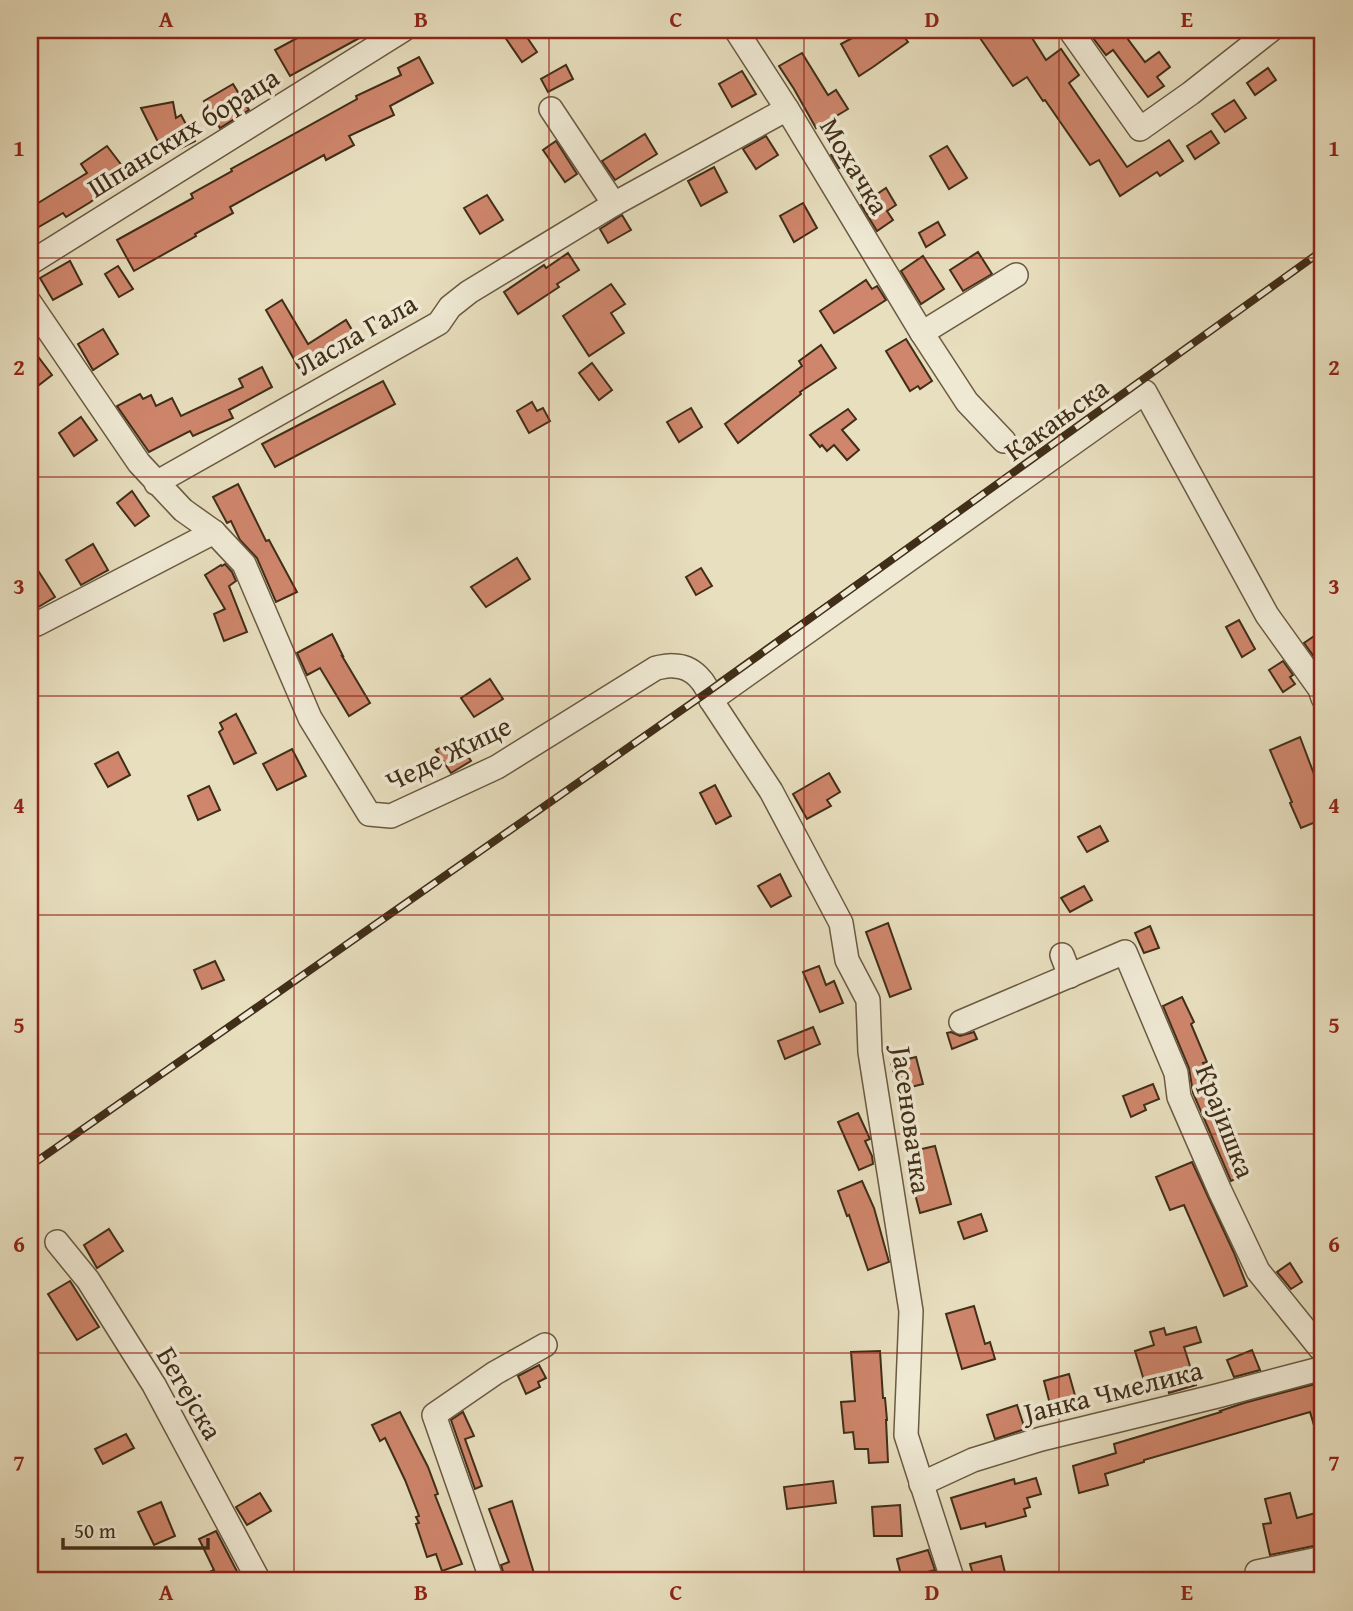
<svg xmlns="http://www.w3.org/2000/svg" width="1353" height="1611" font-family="'Gentium Book Plus',serif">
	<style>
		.building { fill: #cf866c; stroke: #402e18; stroke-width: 2 }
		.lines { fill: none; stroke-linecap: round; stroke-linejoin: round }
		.minor-casing { stroke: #6a5a42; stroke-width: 26 }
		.minor { stroke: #f0ead5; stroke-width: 23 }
		.rail-casing { stroke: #402e18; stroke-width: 8 }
		.rail { stroke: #f0ead5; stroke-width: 5; stroke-dasharray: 16; stroke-linecap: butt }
		.grid { fill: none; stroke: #8f2418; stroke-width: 2; stroke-opacity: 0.55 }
		.labels { text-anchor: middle; stroke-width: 7; stroke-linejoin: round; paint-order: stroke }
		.street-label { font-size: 28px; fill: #402e18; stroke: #f0ead5 }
		.neatline { fill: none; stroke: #8f2418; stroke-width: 2.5 }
		.grid-label { font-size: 23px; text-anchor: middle; font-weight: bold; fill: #8f2418 }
	</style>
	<rect width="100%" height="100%" fill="#e8dfbf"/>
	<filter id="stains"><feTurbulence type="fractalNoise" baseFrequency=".00286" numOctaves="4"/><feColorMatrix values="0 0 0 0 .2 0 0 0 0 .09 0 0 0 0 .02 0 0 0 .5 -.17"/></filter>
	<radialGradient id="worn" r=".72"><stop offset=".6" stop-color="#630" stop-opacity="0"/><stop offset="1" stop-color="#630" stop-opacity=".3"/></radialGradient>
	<g class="building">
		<polygon points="312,30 374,30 290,76 275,50"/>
		<polygon points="500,30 522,30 537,52 522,62"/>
		<polygon points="867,30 899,30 908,42 873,67 859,76 841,44"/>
		<polygon points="992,30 1027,30 1046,60 1061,49 1079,75 1069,83 1127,167 1169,140 1183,161 1160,176 1157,172 1120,196 1099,160 1090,165 1045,100 1043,101 1027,77 1013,86 980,38"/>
		<polygon points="1087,30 1121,30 1145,62 1159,52 1170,67 1157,77 1164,86 1148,97 1113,50 1106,55"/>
		<polygon points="802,53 828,95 836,90 848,109 816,128 794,89 779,66"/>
		<polygon points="419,57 433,83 390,106 394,115 349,136 354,145 326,160 324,155 230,207 233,213 195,234 196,236 134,271 117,240 193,198 191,194 232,171 231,169 357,99 356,96 401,75 398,68"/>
		<polygon points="566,65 573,79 548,92 541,79"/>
		<polygon points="1268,68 1276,80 1255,95 1247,83"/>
		<polygon points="742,71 756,94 732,107 719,84"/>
		<polygon points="233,84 249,110 220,128 204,101"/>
		<polygon points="1234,100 1246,118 1225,132 1212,114"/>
		<polygon points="173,102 176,118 181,115 195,141 165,156 141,108"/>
		<polygon points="1211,131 1219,143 1195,159 1187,146"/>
		<polygon points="645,134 657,154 615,180 602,161"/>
		<polygon points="766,136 778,155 756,169 743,149"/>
		<polygon points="556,141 577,174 565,182 543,150"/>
		<polygon points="107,146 129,175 89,203 66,217 63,213 30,232 30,208 87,173 81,164"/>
		<polygon points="844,146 853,159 839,168 831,155"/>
		<polygon points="947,146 967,178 949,189 930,156"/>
		<polygon points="714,167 727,192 701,206 688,181"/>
		<polygon points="886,188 896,205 887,211 893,220 877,231 861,205"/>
		<polygon points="487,195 503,220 480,234 464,208"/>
		<polygon points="803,203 817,228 794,242 780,216"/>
		<polygon points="622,215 631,230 608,243 600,229"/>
		<polygon points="938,222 945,235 926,247 919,233"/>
		<polygon points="978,252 992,274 963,291 950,270"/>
		<polygon points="568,253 579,270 557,284 559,287 518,314 504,292 544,265 546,268"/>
		<polygon points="923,256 944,289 921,304 901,271"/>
		<polygon points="70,261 82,284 53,300 40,278"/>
		<polygon points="118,266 133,289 119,297 105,274"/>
		<polygon points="866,280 872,289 877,286 886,300 834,333 820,311"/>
		<polygon points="611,284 625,304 611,313 624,333 589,356 563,316"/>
		<polygon points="282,300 308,344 346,320 358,340 345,349 340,341 315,355 316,358 299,368 266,310"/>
		<polygon points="103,329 118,354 93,370 78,344"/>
		<polygon points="906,339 932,381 920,389 918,386 910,391 886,351"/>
		<polygon points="821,345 836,368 800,392 801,394 738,443 725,424 802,366 799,361"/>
		<polygon points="30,346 52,375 30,392"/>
		<polygon points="592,363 612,390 599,400 579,373"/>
		<polygon points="262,367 272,387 229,410 233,418 193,436 190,431 149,452 117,406 140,394 143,399 151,395 156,406 172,398 181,416 243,387 239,379"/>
		<polygon points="383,381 395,404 275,467 262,444"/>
		<polygon points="532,402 537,411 543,408 550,421 529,433 517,411"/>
		<polygon points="691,408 702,427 679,442 667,422"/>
		<polygon points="848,409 856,419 842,430 859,450 847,460 834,445 827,451 822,445 820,447 810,435"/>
		<polygon points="81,417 97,440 74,456 59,433"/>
		<polygon points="238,484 266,541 269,540 297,592 276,602 257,558 240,540 231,521 227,523 213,497"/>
		<polygon points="132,491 149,516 135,526 117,503"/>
		<polygon points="93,544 108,570 81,585 66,560"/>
		<polygon points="30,558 55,597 30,612"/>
		<polygon points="517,558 530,579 486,607 471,587"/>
		<polygon points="225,564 232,572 236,581 229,586 247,632 224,641 214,614 225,609 205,575 221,565 222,566"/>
		<polygon points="701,568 712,586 696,595 686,577"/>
		<polygon points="1239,620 1255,649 1242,657 1226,627"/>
		<polygon points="332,634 343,656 342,656 370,703 349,716 320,668 307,675 297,653"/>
		<polygon points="1317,634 1323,642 1323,652 1315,658 1304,643"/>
		<polygon points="1283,661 1293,675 1290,677 1295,684 1283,692 1269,670"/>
		<polygon points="490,679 503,699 474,717 461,698"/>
		<polygon points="236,714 256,753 234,764 219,732 223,729 220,723"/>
		<polygon points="1300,737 1323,798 1323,819 1301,828 1290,803 1292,802 1270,750"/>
		<polygon points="457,738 471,761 451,773 436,750"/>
		<polygon points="292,749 306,776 277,790 263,764"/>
		<polygon points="118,752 130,775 108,787 95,764"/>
		<polygon points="829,773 840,792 827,800 831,806 807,819 793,794"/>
		<polygon points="715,785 731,816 716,824 700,793"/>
		<polygon points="209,786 220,810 198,820 188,796"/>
		<polygon points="1100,826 1108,841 1087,852 1078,837"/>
		<polygon points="780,874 791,896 771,907 758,886"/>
		<polygon points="1084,886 1092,900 1070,912 1061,898"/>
		<polygon points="888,923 911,989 890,997 866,932"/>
		<polygon points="1150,926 1159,948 1144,953 1135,933"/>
		<polygon points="215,961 224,980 202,989 194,970"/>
		<polygon points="819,966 826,985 834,981 843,1003 820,1012 803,972"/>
		<polygon points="1182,997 1194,1022 1191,1024 1207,1062 1203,1063 1249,1173 1231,1181 1193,1093 1189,1068 1163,1006"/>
		<polygon points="813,1027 820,1044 785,1059 778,1041"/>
		<polygon points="951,1032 960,1036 974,1032 977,1039 952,1049 947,1033"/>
		<polygon points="916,1057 923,1084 907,1088 905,1080 896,1082 891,1063"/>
		<polygon points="1153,1084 1159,1099 1144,1105 1146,1110 1131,1117 1123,1096"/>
		<polygon points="858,1113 870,1139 865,1141 872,1156 873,1164 859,1170 838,1122"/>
		<polygon points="935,1146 951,1204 920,1213 914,1190 923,1188 913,1151"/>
		<polygon points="1192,1162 1234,1253 1247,1286 1224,1296 1184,1205 1170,1210 1156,1177"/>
		<polygon points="862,1181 874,1208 889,1262 868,1270 849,1215 847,1216 838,1191"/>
		<polygon points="981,1214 987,1231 964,1239 958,1222"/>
		<polygon points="109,1229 123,1251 97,1268 84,1245"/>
		<polygon points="1290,1263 1302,1282 1291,1289 1277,1272"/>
		<polygon points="70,1281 99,1327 77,1340 48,1294"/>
		<polygon points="974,1306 985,1344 990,1342 995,1359 962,1369 946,1314"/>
		<polygon points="1196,1327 1201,1342 1184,1347 1196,1385 1169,1393 1166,1381 1146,1387 1135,1351 1154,1345 1150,1332 1164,1328 1166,1335"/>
		<polygon points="1252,1350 1260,1370 1234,1377 1227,1360"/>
		<polygon points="880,1351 883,1398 885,1398 887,1420 886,1420 888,1462 869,1463 868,1449 855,1449 853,1432 844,1433 841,1402 855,1401 851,1352"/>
		<polygon points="539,1365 546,1378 538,1382 540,1387 526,1394 518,1376"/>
		<polygon points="1069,1374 1078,1406 1067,1409 1067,1412 1053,1416 1044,1381"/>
		<polygon points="1323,1382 1323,1441 1319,1442 1310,1412 1144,1460 1144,1462 1105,1474 1108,1485 1079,1493 1073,1466 1116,1453 1114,1444 1221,1412 1220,1411 1244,1403"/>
		<polygon points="1017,1405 1025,1429 995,1439 987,1415"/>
		<polygon points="400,1412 428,1467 438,1494 435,1495 462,1564 442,1571 436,1554 427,1557 416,1524 419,1523 416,1517 419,1516 405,1480 385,1438 380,1441 372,1425"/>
		<polygon points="463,1412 474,1436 465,1439 482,1486 475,1489 451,1420"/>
		<polygon points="126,1434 134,1448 103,1464 95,1449"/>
		<polygon points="1036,1478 1041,1494 1027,1498 1030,1507 1024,1509 1026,1516 986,1527 985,1523 961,1529 951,1498 1014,1479 1015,1484"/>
		<polygon points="833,1481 836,1503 787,1509 784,1487"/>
		<polygon points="260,1493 271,1511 247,1525 236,1507"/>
		<polygon points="1290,1493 1297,1518 1323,1511 1323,1544 1270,1555 1263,1524 1271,1523 1265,1499"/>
		<polygon points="512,1501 533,1570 535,1581 506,1581 501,1565 509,1562 489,1509"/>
		<polygon points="161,1502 175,1536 154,1545 138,1512"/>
		<polygon points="900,1505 902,1536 874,1536 872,1507"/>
		<polygon points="216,1531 242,1581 189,1581 214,1570 199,1539"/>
		<polygon points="928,1550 935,1570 902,1579 897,1559"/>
		<polygon points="1001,1556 1007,1581 975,1581 970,1564"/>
	</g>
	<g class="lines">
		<defs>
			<g id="minor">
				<polyline points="736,30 787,109 922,333 967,402 1004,441"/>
				<polyline points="1070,30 1140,129 1191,93 1271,30"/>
				<polyline points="551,109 614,204"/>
				<polyline points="30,263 403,30"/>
				<path d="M30,303L139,463L183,510L214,532L244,564L310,718L369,814L391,816L497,767L656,668C662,667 668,665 674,666C693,666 707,683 711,700L771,791L841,923L847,960L868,1000L870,1052L911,1311L906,1435L953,1581"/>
				<polyline points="922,333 1016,275"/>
				<polyline points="156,483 439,323 450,307 469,292 614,204 787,109"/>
				<polyline points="37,624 214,532"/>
				<polyline points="711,700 1145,392 1267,615 1320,689 1323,698"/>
				<polyline points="1062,955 1070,976"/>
				<polyline points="961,1022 1125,952 1176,1073 1179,1097 1220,1191 1258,1271 1320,1348 1323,1350"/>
				<polyline points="57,1242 88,1280 154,1385 259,1581"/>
				<polyline points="921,1484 973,1460 1041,1439 1217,1396 1323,1368"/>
				<polyline points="1257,1572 1323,1558"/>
				<polyline points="492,1581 434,1415 495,1373 545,1345"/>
			</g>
		</defs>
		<use href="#minor" class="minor-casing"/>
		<use href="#minor" class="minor"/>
		<defs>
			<polyline id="rail" points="30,1166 709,691 1323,250"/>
		</defs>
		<use href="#rail" class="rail-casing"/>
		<use href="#rail" class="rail"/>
	</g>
	<path class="grid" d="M294,30V1581M549,30V1581M804,30V1581M1059,30V1581M30,258H1323M30,477H1323M30,696H1323M30,915H1323M30,1134H1323M30,1353H1323"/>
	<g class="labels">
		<g class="street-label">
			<text transform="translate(183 132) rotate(-32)" y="10">Шпанских бораца</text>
			<text transform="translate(855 166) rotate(59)" y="10">Мохачка</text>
			<text transform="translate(356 334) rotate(-30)" y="10">Ласла Гала</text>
			<text transform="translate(1056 419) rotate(-36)" y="10">Какањска</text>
			<text transform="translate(448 753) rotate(-26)" y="10">Чеде Жице</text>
			<text transform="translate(912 1120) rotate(82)" y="10">Јасеновачка</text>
			<text transform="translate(1226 1121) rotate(69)" y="10">Крајишка</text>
			<text transform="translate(1113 1391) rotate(-14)" y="10">Јанка Чмелика</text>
			<text transform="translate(190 1393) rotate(60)" y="10">Бегејска</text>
		</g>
	</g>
	<rect width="1353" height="1611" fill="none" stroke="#e8dfbf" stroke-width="77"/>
	<path d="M63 1538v10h145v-10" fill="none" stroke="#402e18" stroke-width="3.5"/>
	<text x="74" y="1538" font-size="21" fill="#402e18" stroke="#f0ead5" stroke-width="5" paint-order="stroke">50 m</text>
	<rect x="38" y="38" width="1276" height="1534" class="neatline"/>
	<g class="grid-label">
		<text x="166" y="27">A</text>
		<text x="421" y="27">B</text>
		<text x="676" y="27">C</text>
		<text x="932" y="27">D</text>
		<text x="1187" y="27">E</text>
		<text x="19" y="156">1</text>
		<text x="1334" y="156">1</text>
		<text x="19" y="375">2</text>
		<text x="1334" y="375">2</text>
		<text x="19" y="594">3</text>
		<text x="1334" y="594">3</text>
		<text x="19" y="813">4</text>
		<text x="1334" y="813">4</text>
		<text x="19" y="1033">5</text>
		<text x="1334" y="1033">5</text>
		<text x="19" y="1252">6</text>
		<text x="1334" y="1252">6</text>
		<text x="19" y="1471">7</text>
		<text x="1334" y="1471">7</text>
		<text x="166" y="1600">A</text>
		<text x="421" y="1600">B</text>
		<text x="676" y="1600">C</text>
		<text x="932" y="1600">D</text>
		<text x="1187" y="1600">E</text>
	</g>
	<rect width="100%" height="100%" filter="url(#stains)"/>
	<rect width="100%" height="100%" fill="url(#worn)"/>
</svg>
